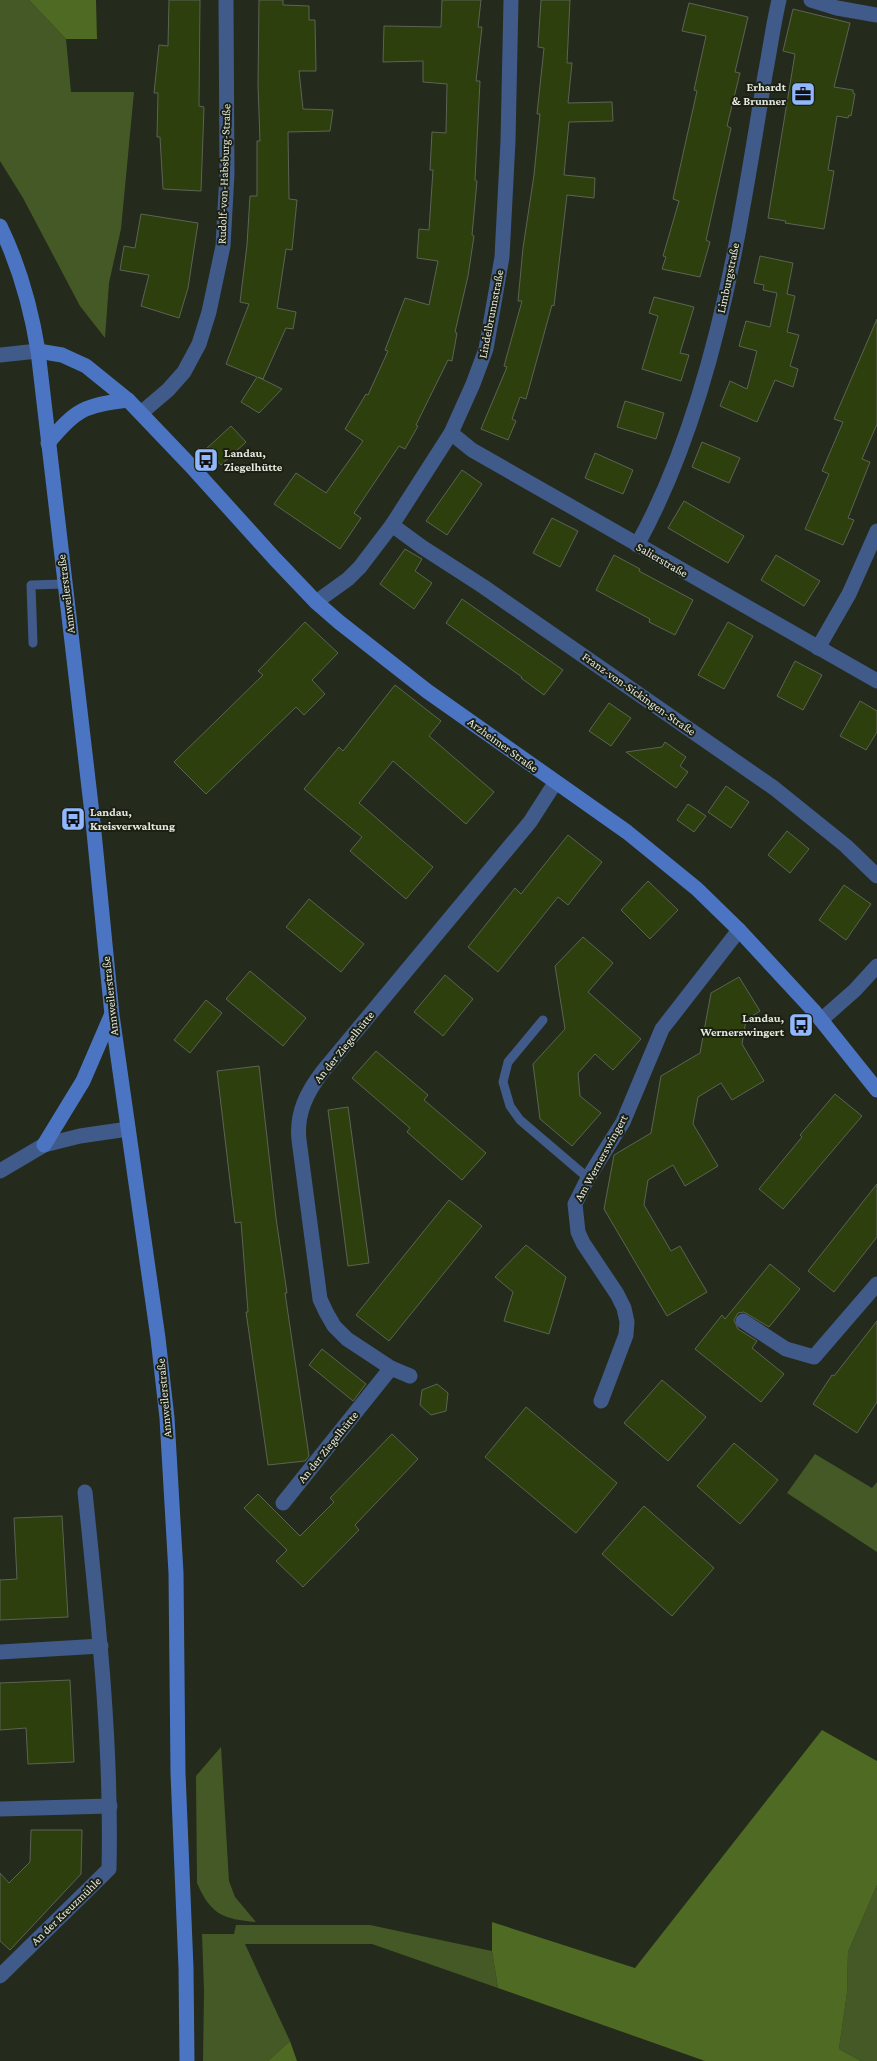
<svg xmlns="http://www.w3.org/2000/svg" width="877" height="2061" font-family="'Crimson Pro',serif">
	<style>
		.green { fill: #455926 }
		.forest { fill: #4f6a22 }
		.building { fill: #2d3f0c; stroke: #5c6354 }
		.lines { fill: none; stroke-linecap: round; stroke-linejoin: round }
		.lane { stroke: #405a8a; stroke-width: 9 }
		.street { stroke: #405a8a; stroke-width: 15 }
		.secondary { stroke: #4b75c2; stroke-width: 15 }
		.labels { text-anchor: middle; stroke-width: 4; stroke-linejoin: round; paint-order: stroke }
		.poi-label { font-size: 12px; font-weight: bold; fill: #e5e9e0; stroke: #1b2013; text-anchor: end }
		.street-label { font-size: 12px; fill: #e5e9e0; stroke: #1b2013 }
	</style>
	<rect width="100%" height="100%" fill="#242a1c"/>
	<g class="green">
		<polygon points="0,0 29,0 66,39 71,92 134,92 121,229 109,283 105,338 80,306 23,198 0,161"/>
		<polygon points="815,1454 872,1488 877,1482 877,1552 787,1493"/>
		<path d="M221,1747L229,1881L235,1897L256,1922C223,1919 211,1915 197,1883L196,1776Z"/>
		<polygon points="877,1885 877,2061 861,2061 839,2049 847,1993 848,1952"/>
		<polygon points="236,1925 370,1925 492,1951 498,1988 372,1944 245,1944 290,2041 268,2061 203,2061 204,1991 202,1934 234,1934"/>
	</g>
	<g class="forest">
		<polygon points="29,0 96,0 97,39 66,39"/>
		<polygon points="822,1730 877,1761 877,1885 848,1952 847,1993 839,2049 861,2061 705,2061 498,1988 492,1951 492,1922 635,1968"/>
		<polygon points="290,2041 297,2061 268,2061"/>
	</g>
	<g class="building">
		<polygon points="169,0 200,0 199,106 204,107 201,191 163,189 160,137 157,137 158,93 154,93 159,45 168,46"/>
		<polygon points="259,0 283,0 283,5 309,6 309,20 315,20 316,71 299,71 303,109 333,110 330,131 288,132 289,199 297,200 292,250 286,249 277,308 296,312 293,329 286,328 263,379 258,377 282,389 259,413 241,402 257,377 226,364 249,304 240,302 247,245 250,196 257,196 257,141 260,141 258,85"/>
		<polygon points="442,0 481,0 478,27 482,27 476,81 480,81 475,180 477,181 472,235 474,236 468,276 455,332 457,333 452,361 448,360 416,425 418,426 405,449 399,446 354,513 361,518 340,549 274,504 296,473 326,493 363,441 345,429 366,394 368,395 388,351 385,350 405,298 429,305 438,261 417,258 419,229 429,230 433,170 430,170 432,132 446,133 447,84 423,82 423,61 383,62 384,26 441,27"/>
		<polygon points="541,0 570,0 567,63 572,63 568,103 612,102 613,121 569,122 564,175 595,178 594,198 567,195 554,306 552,305 526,399 520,397 512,419 516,421 508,440 481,429 507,367 504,366 522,301 518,301 523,248 534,175 540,114 537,114 544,48 538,47"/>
		<polygon points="689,3 748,17 735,72 740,73 727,126 731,128 706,240 710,242 700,277 662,269 666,257 663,256 679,201 673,199 697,91 694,90 706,36 682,31"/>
		<polygon points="793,9 850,23 834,87 853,90 853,93 855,94 851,116 849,115 848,118 837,116 828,170 834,171 824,229 785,223 786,221 768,218 795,54 783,51"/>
		<polygon points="141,214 198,223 188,288 179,318 141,306 149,275 120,270 124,246 135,248"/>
		<polygon points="760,256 793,263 787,294 795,296 787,332 799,335 790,366 798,369 793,387 775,380 757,422 720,406 730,381 747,389 757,351 739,346 746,321 770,327 777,293 763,290 764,285 754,283"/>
		<polygon points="654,297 694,307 680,353 689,355 681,381 642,369 658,316 649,313"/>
		<polygon points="877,319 877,424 862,459 870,462 848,518 854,520 843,545 805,529 829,474 822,471 843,422 834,419"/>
		<polygon points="625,401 664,413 656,439 617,427"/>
		<polygon points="231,426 246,442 221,465 206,449"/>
		<polygon points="702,442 740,458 729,483 692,467"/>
		<polygon points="595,453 633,470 623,494 585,478"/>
		<polygon points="462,470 482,484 447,535 426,521"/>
		<polygon points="684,501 744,536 728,563 668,528"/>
		<polygon points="552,518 578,531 560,567 533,553"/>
		<polygon points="405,549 422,559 415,571 432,583 414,609 380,584"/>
		<polygon points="614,555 640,569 639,571 693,600 675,635 649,622 650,619 596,590"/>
		<polygon points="776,555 820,581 804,606 761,580"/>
		<polygon points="462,599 563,670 544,695 521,678 522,677 446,623"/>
		<polygon points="305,622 338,653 312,680 325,694 304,715 296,707 206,794 174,762 263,675 258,671"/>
		<polygon points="728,622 753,636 724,689 698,675"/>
		<polygon points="795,661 822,675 803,710 777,696"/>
		<polygon points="395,685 441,721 429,736 494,792 466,824 393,761 359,803 433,867 406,899 350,851 362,837 304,789 339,747 343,751"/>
		<polygon points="860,701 877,711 877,732 866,750 840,736"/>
		<polygon points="609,703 631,718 611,746 589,731"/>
		<polygon points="665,742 686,757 680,766 688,772 676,788 626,752 662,747"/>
		<polygon points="726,786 749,802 731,828 708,812"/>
		<polygon points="688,804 706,816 694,832 677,820"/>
		<polygon points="787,831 809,849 790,873 768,855"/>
		<polygon points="568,835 602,862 568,905 558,897 498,972 468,947 515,888 521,894"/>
		<polygon points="648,881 678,910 650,939 621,910"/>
		<polygon points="844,885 871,904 846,940 819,920"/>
		<polygon points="309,899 364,944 341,972 286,927"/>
		<polygon points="583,937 613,963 588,992 641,1039 613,1070 595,1054 578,1073 580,1096 601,1113 572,1146 540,1119 533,1064 565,1029 555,966"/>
		<polygon points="250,971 306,1018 283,1046 226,999"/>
		<polygon points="445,975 473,999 443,1036 414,1012"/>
		<polygon points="739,977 760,1011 746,1020 742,1044 764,1081 732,1100 721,1083 698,1097 693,1124 718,1166 685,1186 673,1165 648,1180 644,1205 671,1251 680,1246 707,1292 667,1316 604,1209 614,1155 651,1133 661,1076 700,1053 711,993"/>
		<polygon points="206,1000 222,1013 190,1053 174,1040"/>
		<polygon points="376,1051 428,1095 424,1100 486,1153 462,1180 407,1132 410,1128 352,1078"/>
		<polygon points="259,1066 276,1218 287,1293 285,1293 309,1456 305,1461 268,1465 246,1312 248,1312 241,1222 235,1223 217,1071"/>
		<polygon points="835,1094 862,1116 783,1209 759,1189 802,1137 800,1135"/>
		<polygon points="348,1107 369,1263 348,1266 328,1110"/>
		<polygon points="877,1184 877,1237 834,1292 808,1271"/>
		<polygon points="449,1200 482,1226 389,1341 356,1315"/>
		<polygon points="526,1245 566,1277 549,1334 504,1321 513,1292 495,1277"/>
		<polygon points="770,1264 800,1289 769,1327 744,1312 738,1313 734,1320 738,1329 757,1341 752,1348 784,1374 761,1402 695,1349 722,1315 725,1319"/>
		<polygon points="877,1321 877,1402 857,1433 813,1404 832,1375 834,1376"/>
		<polygon points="322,1349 366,1384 353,1401 309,1365"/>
		<polygon points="662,1380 706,1417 668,1461 624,1423"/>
		<polygon points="437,1384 448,1393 446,1411 431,1415 420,1405 422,1390"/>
		<polygon points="526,1407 617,1483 576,1533 485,1457"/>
		<polygon points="392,1434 418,1459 355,1525 359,1530 303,1587 276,1561 287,1550 244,1508 258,1494 300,1536 334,1502 330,1498"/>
		<polygon points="734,1443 778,1480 740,1524 697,1486"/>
		<polygon points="644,1506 714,1568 672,1616 602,1554"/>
		<polygon points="62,1516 68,1617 0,1620 0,1580 17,1579 14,1518"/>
		<polygon points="70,1680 74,1762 28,1764 26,1728 0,1730 0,1683"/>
		<polygon points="31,1830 82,1830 81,1874 10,1950 0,1941 0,1873 9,1883 30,1862"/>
	</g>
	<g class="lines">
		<g class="lane">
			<polyline points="33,643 31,585 64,584"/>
			<polyline points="543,1020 508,1062 503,1082 510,1106 520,1120 588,1178"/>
		</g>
		<g class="street">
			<polyline points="811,0 837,8 877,15"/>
			<polyline points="0,355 38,351"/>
			<polyline points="141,413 168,390 184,372 199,344 209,312 223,246 227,174 226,0"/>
			<polyline points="451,433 472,450 877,681"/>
			<polyline points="392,525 422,547 484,587 774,788 846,846 877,876"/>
			<path d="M637,545C692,446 724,317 743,206C751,162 758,118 765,75C770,50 773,25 779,0"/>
			<polyline points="316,602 348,579 360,567 392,525 451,433 473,384 486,349 502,257 508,141 511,0"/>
			<polyline points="818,648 849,594 877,531"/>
			<polyline points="821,1020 855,990 877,966"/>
			<polyline points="0,1171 44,1145 80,1136 128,1129"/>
			<polyline points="743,1321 786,1349 814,1357 877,1284"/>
			<path d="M410,1376L391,1368L347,1339L334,1326L326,1312L320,1299L299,1140C296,1113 307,1092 323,1071L530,822L555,783"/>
			<polyline points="601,1401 626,1335 627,1322 624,1308 617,1294 583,1243 578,1232 575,1204 588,1178 623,1122 662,1029 739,930"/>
			<polyline points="283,1503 391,1368"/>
			<polyline points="0,1652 101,1646"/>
			<polyline points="0,1809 110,1806"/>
			<path d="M0,1976L109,1869C112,1743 98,1618 85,1492"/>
		</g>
		<g class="secondary">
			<path d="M0,226C19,265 31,308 38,351L93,822L112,1015L158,1338L167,1418L176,1573L178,1773L186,1968L187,2061"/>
			<polyline points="38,351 62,355 86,366 128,400 191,466 275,559 316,602 339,622 427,691 627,832 697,889 739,930 813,1010 877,1090"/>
			<path d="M48,443C76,409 85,405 128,400"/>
			<polyline points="44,1145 83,1081 111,1016"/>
		</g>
	</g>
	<defs>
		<symbol id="office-square" viewBox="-11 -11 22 22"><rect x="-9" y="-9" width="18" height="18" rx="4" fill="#91b8fd" stroke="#1b2013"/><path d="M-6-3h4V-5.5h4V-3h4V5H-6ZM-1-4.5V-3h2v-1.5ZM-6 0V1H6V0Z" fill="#111"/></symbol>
		<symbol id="bus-square" viewBox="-11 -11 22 22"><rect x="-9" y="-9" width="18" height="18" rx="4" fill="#91b8fd" stroke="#1b2013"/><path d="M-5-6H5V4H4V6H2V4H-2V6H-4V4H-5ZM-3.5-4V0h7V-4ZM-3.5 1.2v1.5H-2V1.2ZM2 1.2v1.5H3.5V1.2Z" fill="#111"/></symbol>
	</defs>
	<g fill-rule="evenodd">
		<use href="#office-square" x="789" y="80" width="28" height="28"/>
		<use href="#bus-square" x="192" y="446" width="28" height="28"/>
		<use href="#bus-square" x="59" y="805" width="28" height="28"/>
		<use href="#bus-square" x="787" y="1011" width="28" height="28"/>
	</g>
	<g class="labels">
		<g class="poi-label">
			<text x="786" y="91">Erhardt<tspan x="786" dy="14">&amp; Brunner</tspan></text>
			<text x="224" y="457" text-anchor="start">Landau,<tspan x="224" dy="14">Ziegelhütte</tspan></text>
			<text x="90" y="816" text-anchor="start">Landau,<tspan x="90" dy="14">Kreisverwaltung</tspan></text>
			<text x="784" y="1022">Landau,<tspan x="784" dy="14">Wernerswingert</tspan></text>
		</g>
		<g class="street-label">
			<text transform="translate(224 174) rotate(-88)" y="4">Rudolf-von-Habsburg-Straße</text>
			<text transform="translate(728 278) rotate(-78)" y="4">Limburgstraße</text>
			<text transform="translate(491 314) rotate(-79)" y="4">Lindelbrunnstraße</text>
			<text transform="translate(662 560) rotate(30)" y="4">Salierstraße</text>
			<text transform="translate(66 594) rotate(-97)" y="4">Annweilerstraße</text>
			<text transform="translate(639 694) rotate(35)" y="4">Franz-von-Sickingen-Straße</text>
			<text transform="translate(503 745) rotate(36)" y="4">Arzheimer Straße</text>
			<text transform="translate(110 996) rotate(-96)" y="4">Annweilerstraße</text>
			<text transform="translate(344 1047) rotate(-51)" y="4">An der Ziegelhütte</text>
			<text transform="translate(601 1158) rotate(-61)" y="4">Am Wernerswingert</text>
			<text transform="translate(164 1398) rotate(-95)" y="4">Annweilerstraße</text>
			<text transform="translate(328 1447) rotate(-51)" y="4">An der Ziegelhütte</text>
			<text transform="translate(66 1911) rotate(-44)" y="4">An der Kreuzmühle</text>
		</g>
	</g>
</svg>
